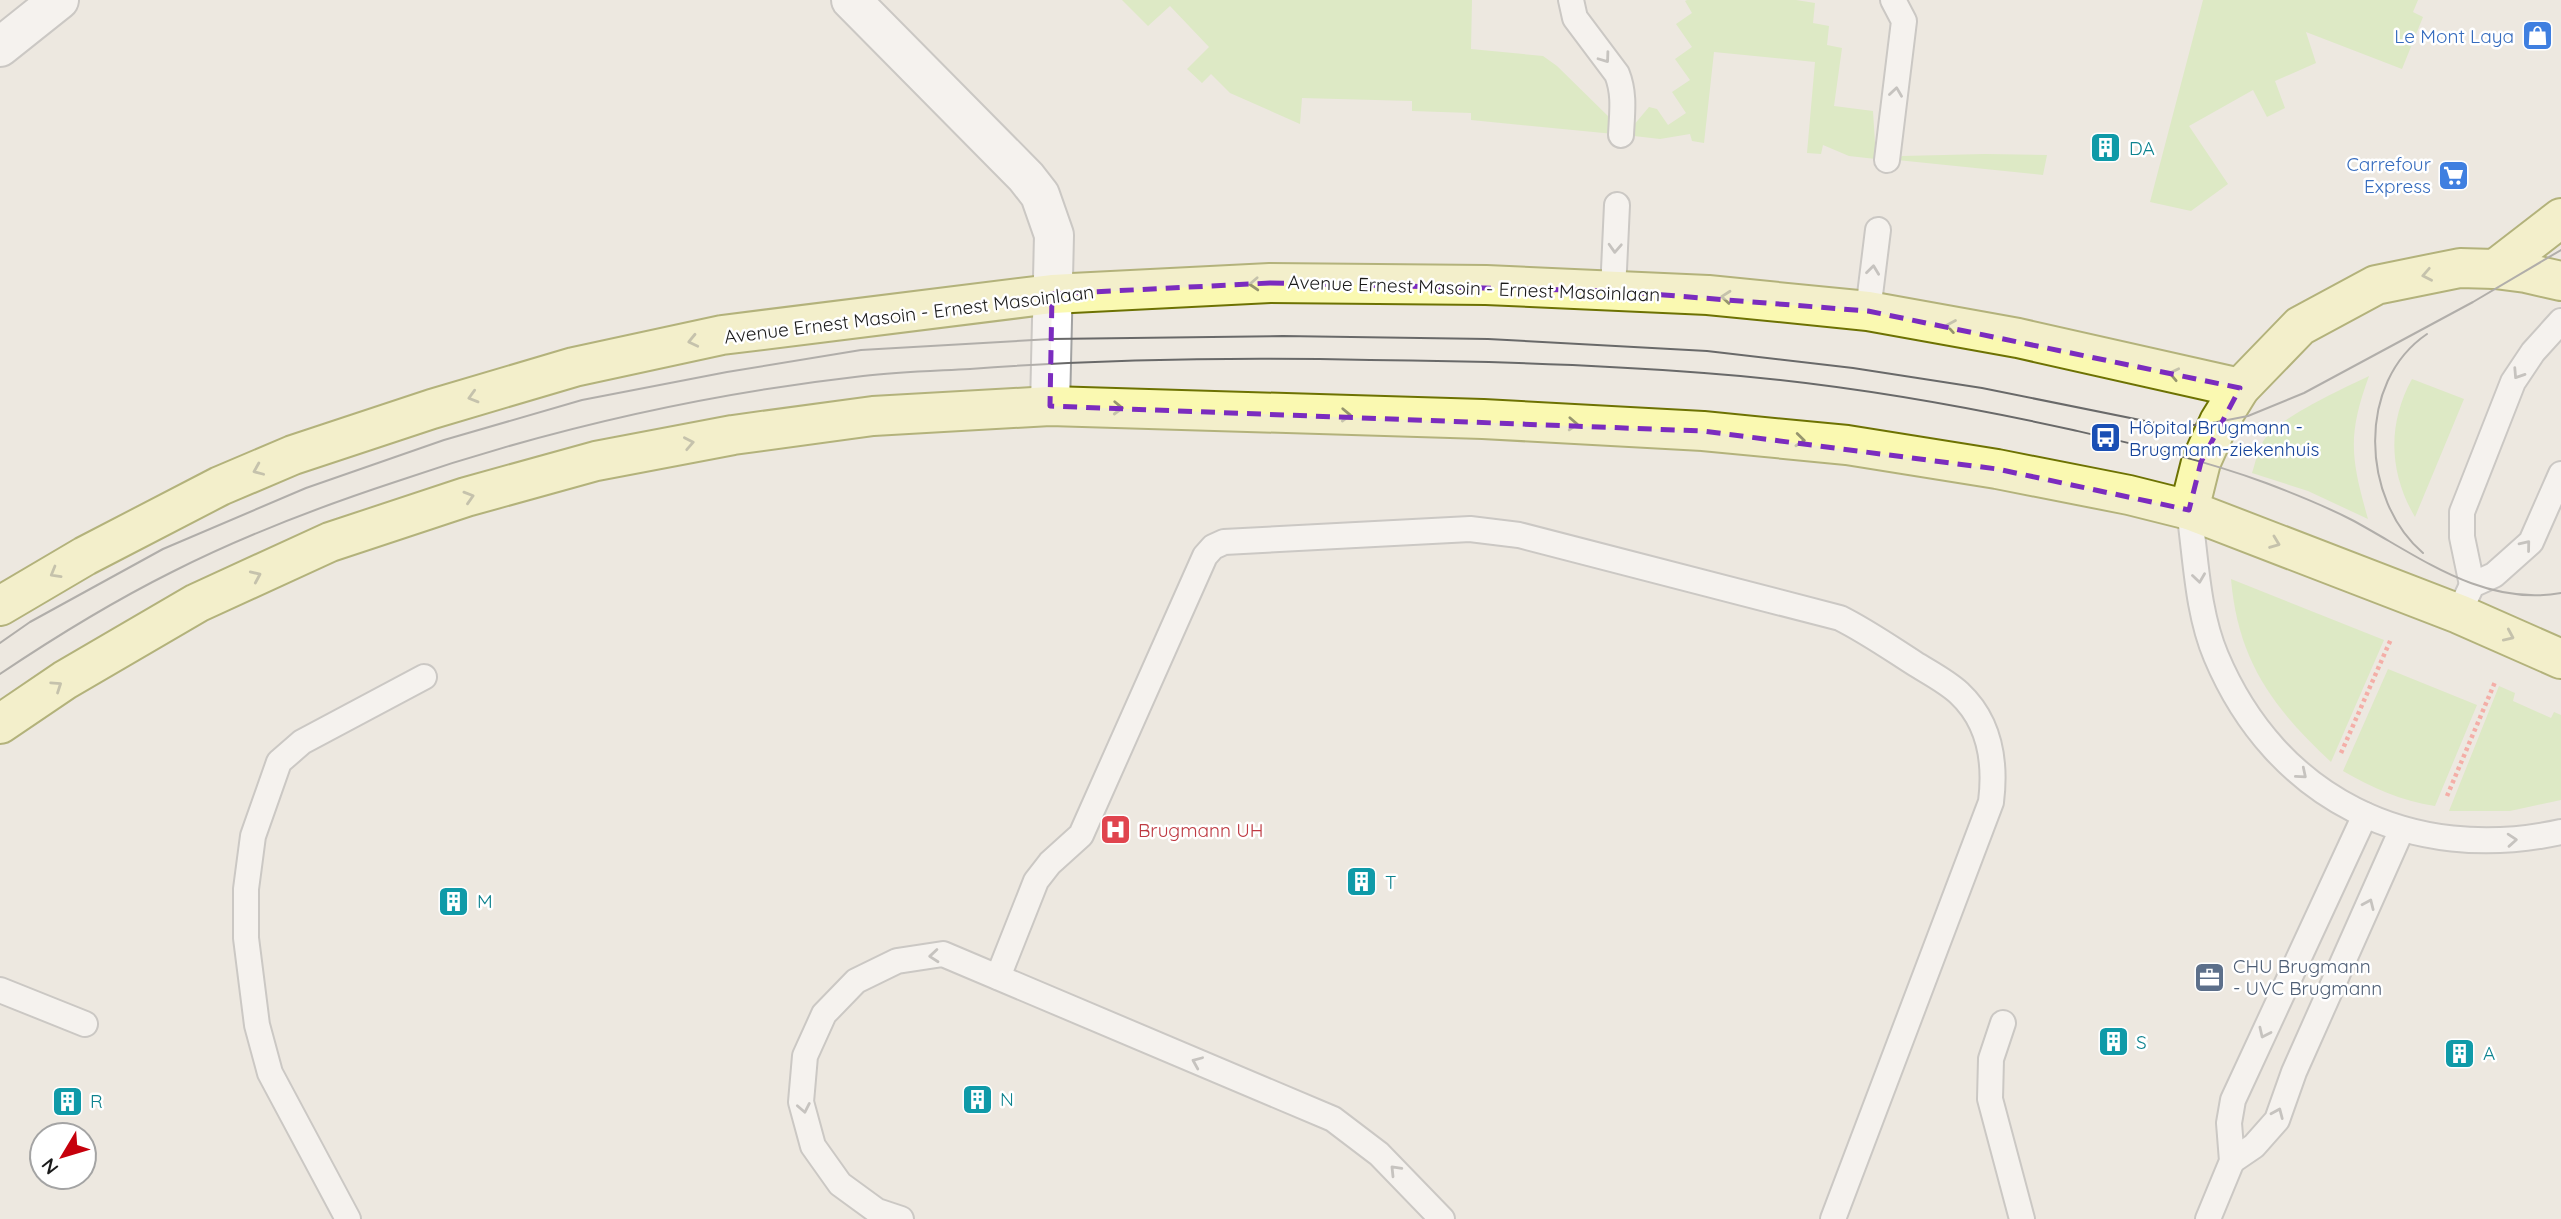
<svg xmlns="http://www.w3.org/2000/svg" width="2561" height="1219" font-family="Quicksand,sans-serif">
	<style>
		.grass { fill: #caeaa4 }
		.lines { fill: none; stroke-linecap: round; stroke-linejoin: round }
		.lane-casing { stroke: #a2a2a2; stroke-width: 28 }
		.street-casing { stroke: #a2a2a2; stroke-width: 42 }
		.secondary-casing { stroke: #6d7202; stroke-width: 42 }
		.path { stroke: #fc6862; stroke-width: 4.5; stroke-dasharray: 3.5 3.5; stroke-linecap: butt }
		.lane { stroke: #fff; stroke-width: 24 }
		.street { stroke: #fff; stroke-width: 38 }
		.secondary { stroke: #faf9b1; stroke-width: 38 }
		.tram { stroke: #696969; stroke-width: 2 }
		.oneway { stroke: #989898 }
		.oneway2 { stroke: #96956e }
		.marked { fill: none; stroke: #7b2cbf; stroke-width: 5; stroke-dasharray: 14 9; stroke-linejoin: round }
		.labels { text-anchor: middle; stroke-width: 5; stroke-linejoin: round; paint-order: stroke }
		.shop-label { font-size: 19px; fill: #366cbe; stroke: #fff; text-anchor: end }
		.culture-label { font-size: 19px; fill: #0d838f; stroke: #fff; text-anchor: start }
		.street-label { font-size: 19px; fill: #1b1b1b; stroke: #fff }
		.transit-label { font-size: 19px; fill: #164399; stroke: #fff; text-anchor: start }
		.health-label { font-size: 19px; fill: #be3a42; stroke: #fff; text-anchor: start }
		.service-label { font-size: 19px; fill: #4e5e75; stroke: #fff; text-anchor: start }
	</style>
	<rect width="100%" height="100%" fill="#ede8e0"/>
	<g class="grass">
		<polygon points="1122,0 1472,0 1471,49 1543,56 1557,66 1611,119 1614,134 1471,120 1471,113 1412,111 1412,101 1302,98 1300,124 1230,93 1211,74 1202,83 1187,69 1209,47 1170,6 1148,26"/>
		<polygon points="1687,0 1796,0 1815,3 1813,23 1829,26 1827,45 1842,48 1834,106 1873,111 1876,159 1849,156 1823,145 1821,154 1807,153 1815,62 1714,52 1704,143 1692,141 1690,134 1660,139 1634,136 1633,126 1649,107 1657,109 1668,125 1686,113 1672,92 1690,80 1675,59 1692,47 1676,24 1692,13 1685,1"/>
		<polygon points="2203,0 2418,0 2413,12 2423,17 2402,69 2306,32 2316,63 2275,81 2285,108 2267,117 2253,90 2189,126 2228,184 2191,211 2150,202"/>
		<polygon points="1985,154 2047,155 2043,175 1897,160 1902,156"/>
		<path d="M2369,376C2347,436 2351,459 2368,519L2308,491L2252,473C2256,461 2258,447 2266,437C2283,416 2342,389 2369,376Z"/>
		<path d="M2412,379L2464,399L2415,517C2389,473 2387,424 2412,379Z"/>
		<path d="M2231,579L2384,640L2331,762C2273,708 2238,661 2231,579Z"/>
		<path d="M2388,669L2477,705L2435,806C2401,801 2373,788 2343,771Z"/>
		<polygon points="2499,686 2515,693 2513,701 2551,718 2554,712 2561,715 2561,800 2510,811 2449,811"/>
	</g>
	<g class="lines">
		<defs>
			<g id="lane">
				<path d="M1571,0L1575,18L1617,74C1625,94 1622,113 1621,135"/>
				<polyline points="1887,160 1904,21 1893,0"/>
				<polyline points="1613,291 1617,205"/>
				<polyline points="1868,311 1878,230"/>
				<path d="M2189,510C2196,558 2197,611 2216,656C2276,799 2411,865 2561,832"/>
				<polyline points="2472,585 2462,537 2462,512 2513,382 2533,352 2561,321"/>
				<polyline points="2465,600 2472,585 2494,575 2531,542 2561,474"/>
				<path d="M998,977L1036,881L1050,863L1081,835L1205,556L1213,547L1224,542L1470,529L1519,535L1840,618C1866,631 1889,647 1914,663C1928,672 1946,681 1959,693C1990,722 1996,762 1991,802L1833,1219"/>
				<polyline points="0,990 85,1024"/>
				<polyline points="2003,1023 1991,1059 1990,1099 2022,1219"/>
				<polyline points="2232,1161 2254,1146 2277,1120 2294,1072 2402,829"/>
				<polyline points="348,1219 270,1073 257,1025 246,938 246,889 253,836 279,762 302,742 424,677"/>
				<polyline points="901,1219 877,1211 840,1184 813,1146 801,1102 805,1056 824,1014 856,981 897,961 943,954 1333,1119 1379,1154 1442,1219"/>
				<polyline points="2208,1219 2232,1161 2229,1123 2233,1100 2365,815"/>
			</g>
			<g id="street">
				<polyline points="851,0 1026,177 1040,195 1054,235 1050,406"/>
				<polyline points="0,47 59,0"/>
			</g>
			<g id="secondary">
				<polyline points="2495,269 2561,218"/>
				<polyline points="2189,510 2201,462 2219,422 2240,388 2300,326 2376,285 2460,268 2495,269 2526,273 2561,281"/>
				<polyline points="0,606 85,556 220,486 293,455 432,409 574,367 722,335 1052,294 1270,283 1486,285 1708,295 1868,311 2018,338 2240,388"/>
				<polyline points="0,724 65,680 197,603 330,542 466,497 596,461 733,435 873,416 1050,406 1483,419 1703,431 1847,445 1997,469 2129,495 2189,510 2459,614 2561,659"/>
			</g>
		</defs>
		<use href="#lane" class="lane-casing"/>
		<use href="#street" class="street-casing"/>
		<use href="#secondary" class="secondary-casing"/>
		<g class="path">
			<polyline points="2341,753 2391,639"/>
			<polyline points="2447,796 2495,682"/>
		</g>
		<use href="#lane" class="lane"/>
		<use href="#street" class="street"/>
		<use href="#secondary" class="secondary"/>
		<g class="tram">
			<path d="M2423,553C2361,500 2356,382 2427,334"/>
			<polyline points="0,643 30,622 163,549 306,488 444,440 582,400 727,372 861,350 1051,339 1283,336 1488,339 1707,351 1853,368 1982,388 2165,425 2202,425 2248,416 2304,393 2473,302 2561,250"/>
			<path d="M0,674C55,637 112,602 172,572C243,536 319,507 395,482C546,430 704,394 863,376C898,372 934,371 970,369C1103,359 1237,357 1370,360C1481,361 1593,364 1704,373C1828,382 1951,403 2073,430C2138,445 2204,460 2266,483C2295,494 2325,506 2352,520C2419,556 2482,607 2561,593"/>
		</g>
	</g>
	<defs><path id="oneway-chevron" d="M-2-3.5L2.5 0L-2 3.5" fill="none" stroke-width="1.6" stroke-linecap="round" stroke-linejoin="round" transform="scale(1.75)"/></defs>
	<g class="oneway">
		<use href="#oneway-chevron" transform="translate(1605 58) rotate(54)"/>
		<use href="#oneway-chevron" transform="translate(1896 92) rotate(-82)"/>
		<use href="#oneway-chevron" transform="translate(1615 248) rotate(93)"/>
		<use href="#oneway-chevron" transform="translate(1873 270) rotate(-83)"/>
		<use href="#oneway-chevron" transform="translate(2518 374) rotate(123)"/>
		<use href="#oneway-chevron" transform="translate(2526 545) rotate(-51)"/>
		<use href="#oneway-chevron" transform="translate(2199 578) rotate(82)"/>
		<use href="#oneway-chevron" transform="translate(2302 774) rotate(40)"/>
		<use href="#oneway-chevron" transform="translate(2512 840) rotate(-4)"/>
		<use href="#oneway-chevron" transform="translate(2369 904) rotate(-66)"/>
		<use href="#oneway-chevron" transform="translate(934 956) rotate(175)"/>
		<use href="#oneway-chevron" transform="translate(2264 1033) rotate(115)"/>
		<use href="#oneway-chevron" transform="translate(1197 1062) rotate(-157)"/>
		<use href="#oneway-chevron" transform="translate(804 1108) rotate(79)"/>
		<use href="#oneway-chevron" transform="translate(2278 1113) rotate(-67)"/>
		<use href="#oneway-chevron" transform="translate(1395 1170) rotate(-134)"/>
	</g>
	<g class="oneway2">
		<use href="#oneway-chevron" transform="translate(2427 275) rotate(169)"/>
		<use href="#oneway-chevron" transform="translate(1254 284) rotate(177)"/>
		<use href="#oneway-chevron" transform="translate(1726 297) rotate(-175)"/>
		<use href="#oneway-chevron" transform="translate(1951 326) rotate(-170)"/>
		<use href="#oneway-chevron" transform="translate(693 341) rotate(167)"/>
		<use href="#oneway-chevron" transform="translate(2174 374) rotate(-168)"/>
		<use href="#oneway-chevron" transform="translate(473 397) rotate(164)"/>
		<use href="#oneway-chevron" transform="translate(1118 408) rotate(2)"/>
		<use href="#oneway-chevron" transform="translate(1346 415) rotate(2)"/>
		<use href="#oneway-chevron" transform="translate(1573 424) rotate(3)"/>
		<use href="#oneway-chevron" transform="translate(1800 440) rotate(6)"/>
		<use href="#oneway-chevron" transform="translate(689 443) rotate(-11)"/>
		<use href="#oneway-chevron" transform="translate(258 470) rotate(157)"/>
		<use href="#oneway-chevron" transform="translate(469 497) rotate(-17)"/>
		<use href="#oneway-chevron" transform="translate(2275 543) rotate(21)"/>
		<use href="#oneway-chevron" transform="translate(55 573) rotate(150)"/>
		<use href="#oneway-chevron" transform="translate(256 576) rotate(-24)"/>
		<use href="#oneway-chevron" transform="translate(2509 636) rotate(24)"/>
		<use href="#oneway-chevron" transform="translate(57 686) rotate(-34)"/>
	</g>
	<path d="M0 0H2561V1219H0ZM1270,283L1613,291L1868,311L2240,388L2201,462L2189,510L1997,469L1703,431L1050,406L1052,294Z" fill="#ede8e0" fill-opacity=".55" fill-rule="evenodd"/>
	<path class="marked" d="M1270,283L1613,291L1868,311L2240,388L2201,462L2189,510L1997,469L1703,431L1050,406L1052,294Z"/>
	<defs>
		<symbol id="shop-square" viewBox="-11 -11 22 22"><rect x="-9" y="-9" width="18" height="18" rx="4" fill="#3f7fe0" stroke="#fff"/><path d="M-5-2.5h2.3a2.7 3.5 0 0 1 5.4 0H5L5.5 6h-11ZM-1.5-2.5h3a1.5 2.3 0 0 0-3 0Z" fill="#fff"/></symbol>
		<symbol id="building-square" viewBox="-11 -11 22 22"><rect x="-9" y="-9" width="18" height="18" rx="4" fill="#0f9aa8" stroke="#fff"/><path d="M-4-6H4V6H1V3H-1V6H-4ZM-2.5-4.3h1.7v1.8h-1.7ZM.8-4.3h1.7v1.8H.8ZM-2.5-1h1.7V.8h-1.7ZM.8-1h1.7V.8H.8Z" fill="#fff"/></symbol>
		<symbol id="supermarket-square" viewBox="-11 -11 22 22"><rect x="-9" y="-9" width="18" height="18" rx="4" fill="#3f7fe0" stroke="#fff"/><path d="M-6-5.5h2.5l.6 2H6L4.5 2H-2.5L-4.4-4H-6ZM-1.5 3.2a1.3 1.3 0 1 0 .1 0ZM3 3.2a1.3 1.3 0 1 0 .1 0Z" fill="#fff"/></symbol>
		<symbol id="bus-square" viewBox="-11 -11 22 22"><rect x="-9" y="-9" width="18" height="18" rx="4" fill="#1a4fb4" stroke="#fff"/><path d="M-5-6H5V4H4V6H2V4H-2V6H-4V4H-5ZM-3.5-4V0h7V-4ZM-3.5 1.2v1.5H-2V1.2ZM2 1.2v1.5H3.5V1.2Z" fill="#fff"/></symbol>
		<symbol id="hospital-square" viewBox="-11 -11 22 22"><rect x="-9" y="-9" width="18" height="18" rx="4" fill="#e0444e" stroke="#fff"/><path d="M-5-5h3v3.5h4V-5h3V5h-3V1.5h-4V5h-3Z" fill="#fff"/></symbol>
		<symbol id="office-square" viewBox="-11 -11 22 22"><rect x="-9" y="-9" width="18" height="18" rx="4" fill="#5c6f8a" stroke="#fff"/><path d="M-6-3h4V-5.5h4V-3h4V5H-6ZM-1-4.5V-3h2v-1.5ZM-6 0V1H6V0Z" fill="#fff"/></symbol>
	</defs>
	<g fill-rule="evenodd">
		<use href="#shop-square" x="2520" y="18" width="35" height="35"/>
		<use href="#building-square" x="2088" y="130" width="35" height="35"/>
		<use href="#supermarket-square" x="2436" y="158" width="35" height="35"/>
		<use href="#bus-square" x="2088" y="420" width="35" height="35"/>
		<use href="#hospital-square" x="1098" y="812" width="35" height="35"/>
		<use href="#building-square" x="1344" y="864" width="35" height="35"/>
		<use href="#building-square" x="436" y="884" width="35" height="35"/>
		<use href="#office-square" x="2192" y="960" width="35" height="35"/>
		<use href="#building-square" x="2096" y="1024" width="35" height="35"/>
		<use href="#building-square" x="2442" y="1036" width="35" height="35"/>
		<use href="#building-square" x="960" y="1082" width="35" height="35"/>
		<use href="#building-square" x="50" y="1084" width="35" height="35"/>
	</g>
	<g class="labels">
		<g class="shop-label">
			<text x="2514" y="43">Le Mont Laya</text>
			<text x="2431" y="171">Carrefour<tspan x="2431" dy="22">Express</tspan></text>
		</g>
		<g class="culture-label">
			<text x="2129" y="155">DA</text>
			<text x="1385" y="889">T</text>
			<text x="477" y="908">M</text>
			<text x="2136" y="1049">S</text>
			<text x="2483" y="1060">A</text>
			<text x="1000" y="1106">N</text>
			<text x="90" y="1108">R</text>
		</g>
		<g class="street-label">
			<text transform="translate(1474 288) rotate(2)" y="7">Avenue Ernest Masoin - Ernest Masoinlaan</text>
			<text transform="translate(909 314) rotate(-7)" y="7">Avenue Ernest Masoin - Ernest Masoinlaan</text>
		</g>
		<g class="transit-label">
			<text x="2129" y="434">Hôpital Brugmann -<tspan x="2129" dy="22">Brugmann-ziekenhuis</tspan></text>
		</g>
		<g class="health-label">
			<text x="1138" y="837">Brugmann UH</text>
		</g>
		<g class="service-label">
			<text x="2233" y="973">CHU Brugmann<tspan x="2233" dy="22">- UVC Brugmann</tspan></text>
		</g>
	</g>
	<g transform="translate(63 1156) rotate(232)"><circle r="33" fill="#ffffff" stroke="#a4a4a4" stroke-width="2"/>
	<path d="M0-5L12 26L0 18L-12 26Z" fill="#c6000c"/>
	<text y="-10" font-size="19" font-weight="bold" text-anchor="middle" fill="#1b1b1b">N</text>
	</g>
</svg>
